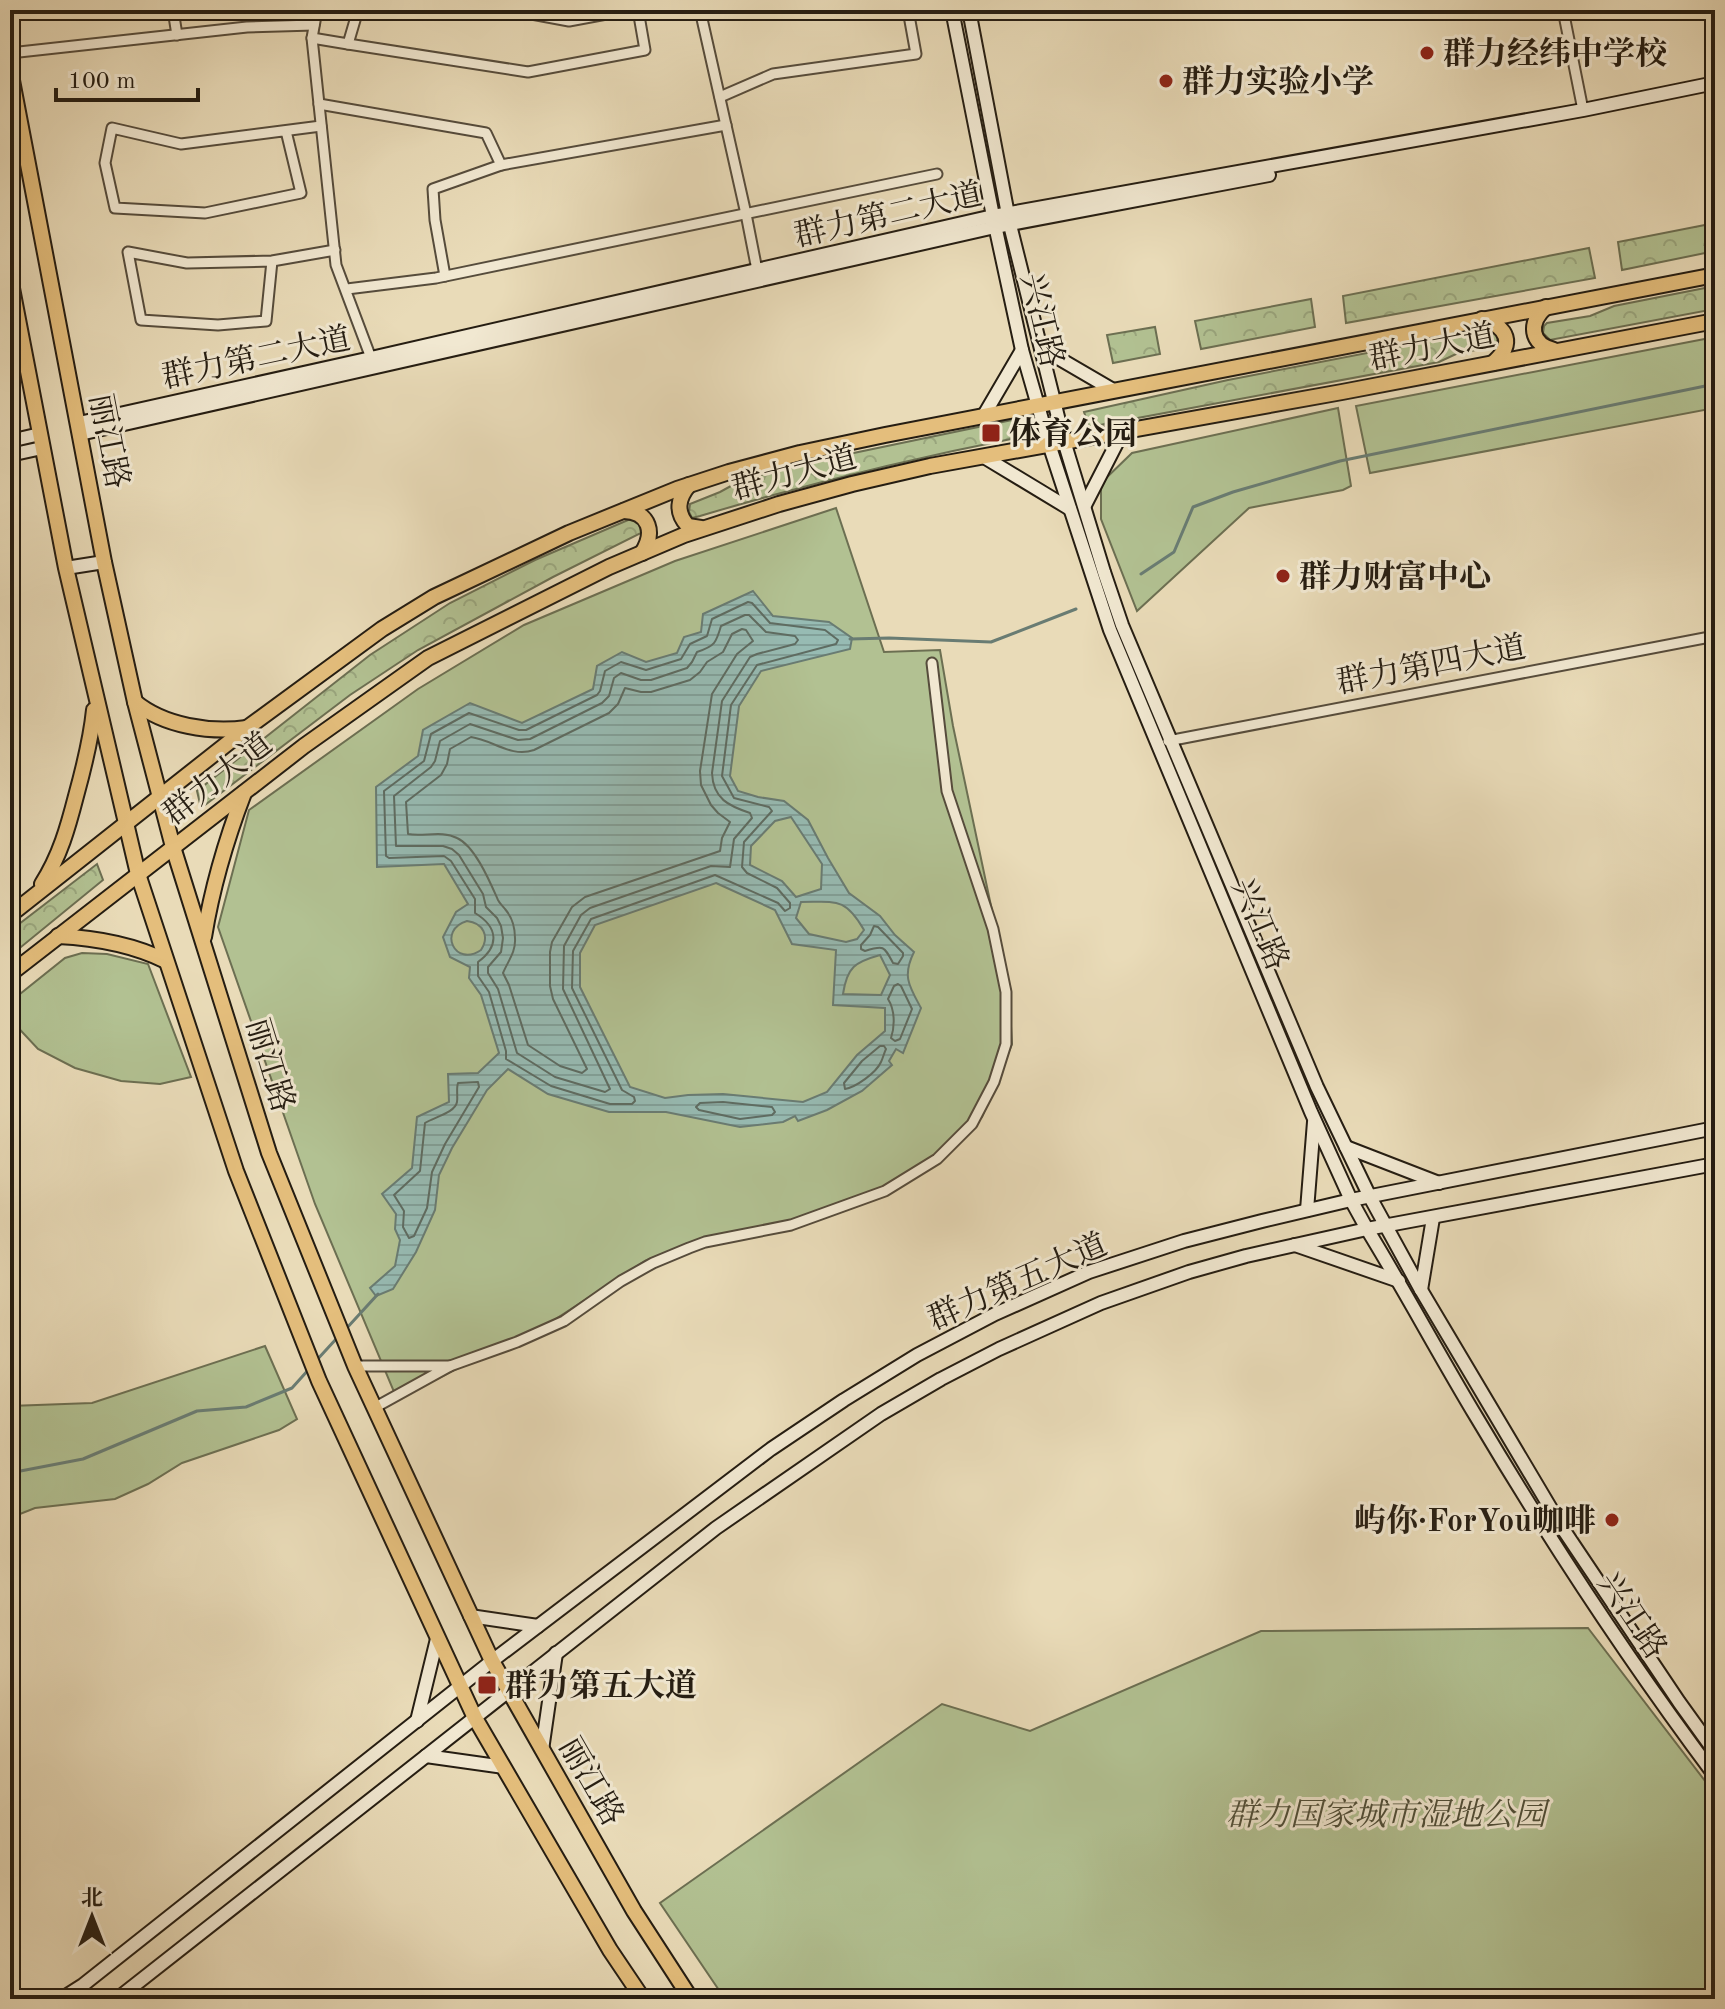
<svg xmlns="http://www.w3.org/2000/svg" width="1725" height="2009" font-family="'Old Standard TT','Noto Serif SC',serif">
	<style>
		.forest { fill: url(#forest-crowns); stroke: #6c6f52; stroke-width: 2 }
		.park { fill: #b2c192; stroke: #6c6f52; stroke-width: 2 }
		.water { fill: url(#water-rules); stroke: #697c73; stroke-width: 2; fill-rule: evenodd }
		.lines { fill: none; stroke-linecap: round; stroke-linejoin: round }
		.shore { stroke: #5e6c62; stroke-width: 2 }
		.stream { stroke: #697c73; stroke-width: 3 }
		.minor-casing { stroke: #564c3c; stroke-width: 13 }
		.secondary-casing { stroke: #251d12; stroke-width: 16 }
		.primary-casing { stroke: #251d12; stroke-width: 18 }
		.minor { stroke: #f1e8d1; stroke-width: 9 }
		.secondary { stroke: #f1e8d1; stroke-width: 12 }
		.primary { stroke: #e4be7c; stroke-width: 14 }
		.poi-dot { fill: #8f2418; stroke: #f1e8d1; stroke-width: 3 }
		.labels { text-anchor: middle; stroke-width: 6; stroke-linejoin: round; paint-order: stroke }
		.poi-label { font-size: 32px; font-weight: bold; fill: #251d12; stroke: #f1e8d1; text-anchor: start }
		.street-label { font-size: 32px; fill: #251d12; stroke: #f1e8d1 }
		.park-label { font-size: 32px; font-style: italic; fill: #4f4e38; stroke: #f1e8d1 }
	</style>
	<defs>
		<pattern id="forest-crowns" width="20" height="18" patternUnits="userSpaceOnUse" patternTransform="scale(2)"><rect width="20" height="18" fill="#b2c192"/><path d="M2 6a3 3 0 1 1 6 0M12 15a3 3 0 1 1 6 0" fill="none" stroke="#99a57d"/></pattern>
		<pattern id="water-rules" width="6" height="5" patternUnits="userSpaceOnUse" patternTransform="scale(2)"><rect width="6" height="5" fill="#97bbb3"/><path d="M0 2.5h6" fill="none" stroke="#82a099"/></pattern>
	</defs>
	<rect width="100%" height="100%" fill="#e9dbb8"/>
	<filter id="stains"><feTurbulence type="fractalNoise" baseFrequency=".0025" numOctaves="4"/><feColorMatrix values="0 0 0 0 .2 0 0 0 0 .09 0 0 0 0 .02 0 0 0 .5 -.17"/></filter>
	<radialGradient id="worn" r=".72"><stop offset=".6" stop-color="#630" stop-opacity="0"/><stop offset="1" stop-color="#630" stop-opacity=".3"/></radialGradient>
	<g class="forest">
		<polygon points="1715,223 1715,251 1622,270 1618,242"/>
		<polygon points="1589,248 1595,278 1346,323 1343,296"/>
		<polygon points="1715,286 1715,309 1550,340 1543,333 1544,326 1547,323 1590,316 1614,306"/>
		<polygon points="1311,299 1315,327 1201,349 1195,321"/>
		<polygon points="1155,327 1160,354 1113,363 1107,335"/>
		<polygon points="1491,329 1498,337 1496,346 1456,354 1439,362 1089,427 1084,412 1228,380"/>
		<path d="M1012,420L1016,438C909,459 804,485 700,516L692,518L689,512L690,504L720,492L740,481L796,465Z"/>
		<polygon points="637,519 640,524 641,533 553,577 418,650 350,695 201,808 197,791 370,655 450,603 535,560 628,520"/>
		<polygon points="97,864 103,880 10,956 10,931"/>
	</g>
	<g class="park">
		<polygon points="1715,337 1715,408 1370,473 1356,406"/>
		<polygon points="1338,408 1351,486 1343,490 1249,508 1137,611 1101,519 1101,483 1132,453"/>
		<polygon points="836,508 884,652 940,650 953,726 1009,991 1012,1044 982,1117 941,1159 868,1197 783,1230 700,1239 645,1261 551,1322 397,1399 315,1204 218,927 249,810 418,689 524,625 675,561"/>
		<polygon points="82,953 107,954 148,964 191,1077 160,1084 121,1081 75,1068 38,1049 10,1019 10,1002 65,958"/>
		<polygon points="265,1346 297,1419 279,1430 182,1463 148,1484 115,1499 35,1508 10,1518 10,1406 92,1403"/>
		<polygon points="1588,1628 1715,1794 1715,1999 725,1999 660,1903 942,1704 1030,1731 1261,1631"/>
	</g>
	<path class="water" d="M753,591L773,616L829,622L852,638L850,649L761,671L739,706L730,776L738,791L758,797L784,801L808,820L828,858L849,893L880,916L895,935L914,952C902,976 909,986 921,1008L903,1053L896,1049L889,1061L892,1065L862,1091L827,1110L798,1121L795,1116L783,1122L740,1127L666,1112H609L548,1094L508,1069L487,1090L452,1148L439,1175L435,1210L416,1252L393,1289L376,1296L370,1288L395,1266L400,1240L395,1229L396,1214L382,1194L412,1168L417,1117L449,1102L448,1074L478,1073L499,1053L481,995L469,978L470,967L450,957L443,937L456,912L468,904L444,864L377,867L376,787L418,756L423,730L470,703L522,723L593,689L597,666L622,652L646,662L677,653L684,637L701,632L703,614ZM791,817L822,864L821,889L796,897L782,881L750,865L751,846L775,821ZM716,883L775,910L792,944L836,950L833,1005L885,1008V1031L857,1055L827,1092L803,1102L723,1094L688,1095L665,1098L630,1087L580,987V953L595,925ZM801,902C836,902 845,897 864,930L857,939L846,942L809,934L796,918ZM467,921C483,923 490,936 481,950C455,968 437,930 467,921ZM880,955L890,975L881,995L843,994C847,967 855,962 880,955Z"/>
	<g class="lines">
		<g class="shore">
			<path d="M748,602L752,603L770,623L825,630L838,640L836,644L757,665L731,705L722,776L734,798L769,807L772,811L744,842L742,867L747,873L777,888L790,903V908L785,911L778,903L715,875L591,919L573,951L572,988L622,1090L634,1097L635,1101L632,1104H610L551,1086L506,1059V1051L489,992L478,976V962C500,946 498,927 475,913V899L451,861L444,856L389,858L386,856L384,791L424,761L431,734L469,713L519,730H526L597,695L600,691L605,671L621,662L646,670L681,659L690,644L707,636L712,619Z"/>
			<path d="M745,615H749L766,632L795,636L798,640L795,644L757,654L750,657L722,701L712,773C713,799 729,806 750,813L752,818L734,839L730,867L711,866L590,908L581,915L564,946L563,989L610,1089L605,1092L555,1077L517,1053L498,989L488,973V967L501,952L503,938L501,926L497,918L486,907L483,894L459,855L452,849L443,846H396L394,796L431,767L435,761L440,741L470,724L518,740L530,739L602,703L609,696L614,678L621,673L641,680H651L687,668L692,662L697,652C715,646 716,643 721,626Z"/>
			<path d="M742,629L746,630L753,641L737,654L712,694L700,771L701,785L711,805L718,813L730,822L722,838L720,851L585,897L572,907L552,942L550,952V986L553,999L587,1069L582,1073L560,1066L528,1045L509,985L503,973C508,961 516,952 515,938C515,928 512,917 505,909C502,905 500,904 498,900C490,882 475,846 457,838C442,830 423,837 408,834L406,802L441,775L447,764L450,749L471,737C493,740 511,758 534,750L609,713L618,704L625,688L641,692H651L690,680L700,672L707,662L723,652L732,634Z"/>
			<path d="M874,926L878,927L903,953V956L898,964L893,963C884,946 884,945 865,951L861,949V945L870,935Z"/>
			<path d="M898,984L901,986L912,1009L900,1039L895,1041L891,1038C895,1026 895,1010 888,999L894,986Z"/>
			<path d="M880,1046H884L886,1049C884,1053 883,1058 881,1062C876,1073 856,1087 845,1089L844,1083L862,1061Z"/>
			<path d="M478,1082L479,1087L445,1144L432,1172L427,1208L414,1236L409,1238L403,1227L404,1211L394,1195L420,1171L425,1123C434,1117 455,1113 457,1102C458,1096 456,1089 458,1083Z"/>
			<polygon points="723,1102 772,1107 775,1112 772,1115 740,1119 699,1110 696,1107 700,1103"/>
		</g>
		<g class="stream">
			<polyline points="1141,574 1174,552 1193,507 1233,492 1340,461 1715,384"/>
			<polyline points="850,639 889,638 991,642 1076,609"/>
			<polyline points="345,1330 378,1294"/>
			<polyline points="315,1362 337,1338"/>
			<polyline points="10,1473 83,1459 197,1411 246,1407 292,1388 310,1368"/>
		</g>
		<defs>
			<g id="minor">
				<polyline points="173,10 177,35"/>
				<polyline points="317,10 312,38 336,265 371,358"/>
				<polyline points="510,10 569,21 628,10"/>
				<polyline points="700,10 746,214 757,270"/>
				<polyline points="1563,10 1583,110"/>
				<polyline points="312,38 348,44 358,10"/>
				<polyline points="348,44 528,72 645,50 638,10"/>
				<polyline points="10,53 247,27 314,25"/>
				<polyline points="720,97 773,74 916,54 908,10"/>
				<polyline points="319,104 486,133 501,165 433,189 435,220 445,276"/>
				<polyline points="286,131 301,193 205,213 115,208 105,163 112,128 181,144 321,126"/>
				<polyline points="501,165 726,125"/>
				<polyline points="272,261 266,321 218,325 141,320 128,252 187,263 272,261 335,250"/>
				<polyline points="347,289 436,278 937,174"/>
				<polyline points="1168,741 1715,636"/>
				<polyline points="355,1366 450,1366 374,1408"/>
				<polyline points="450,1366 517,1342 564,1321 621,1281 653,1263 689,1248 705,1242 791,1225 885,1191 937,1159 972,1124 994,1082 1006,1044 1006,992 993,929 947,791 932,663"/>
			</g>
			<g id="secondary">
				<path d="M952,10L993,216L1022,350L1049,444L1110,630L1311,1112L1351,1200L1367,1229C1405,1291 1439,1355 1477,1418C1550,1541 1629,1661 1715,1776"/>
				<polyline points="969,10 1010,225 1064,441 1104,572 1122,625 1317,1087 1370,1197 1421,1290 1563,1529 1679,1702 1715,1752"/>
				<polyline points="1041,348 1113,390"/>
				<polyline points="984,415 1022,350"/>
				<polyline points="79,423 371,358 993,216 1583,110 1715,83"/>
				<polyline points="80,434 995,227 1269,175"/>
				<polyline points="10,441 40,434"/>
				<polyline points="10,455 42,448"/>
				<polyline points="984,457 1070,509"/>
				<polyline points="1085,505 1123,431"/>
				<polyline points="66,568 104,562"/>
				<polyline points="1346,1147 1439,1183"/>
				<polyline points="1307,1210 1314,1122"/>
				<polyline points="1295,1245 1399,1281"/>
				<polyline points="1421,1290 1433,1218"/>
				<polyline points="470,1616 538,1626"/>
				<polyline points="417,1721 437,1639"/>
				<polyline points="542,1750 556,1653"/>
				<polyline points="426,1756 504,1767"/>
				<polyline points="61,1999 83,1985 492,1661 771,1449 844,1400 917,1355 995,1314 1089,1272 1184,1241 1262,1221 1351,1200 1715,1128"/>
				<polyline points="117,1999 716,1528 881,1414 941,1379 999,1349 1101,1303 1189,1272 1246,1256 1367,1229 1715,1164"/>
			</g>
			<g id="primary">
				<polyline points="10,70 104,562 135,702 173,847 269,1153 355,1366 492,1661 634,1911 691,1999"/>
				<polyline points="10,278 66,568 138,874 236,1171 319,1381 475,1718 610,1950 643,1999"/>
				<path d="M1546,307C1528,323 1530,344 1554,350"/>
				<path d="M1482,319C1508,327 1515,344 1493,363"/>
				<path d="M689,485C678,498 675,512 688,526L701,528"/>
				<path d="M624,511C650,512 655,533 642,553"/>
				<path d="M135,702C164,726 210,733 247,728"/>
				<path d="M42,884C60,856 68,827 76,796C84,767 91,740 94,710"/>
				<polyline points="10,915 247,728 382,629 434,597 569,533 677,489 729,472 800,453 885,435 1715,275"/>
				<path d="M58,936C96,938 132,944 166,961"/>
				<path d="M204,937C212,888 226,840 244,793"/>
				<polyline points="10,974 304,746 428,658 609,567 684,535 779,504 852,484 930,466 1342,392 1715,321"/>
			</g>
		</defs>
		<use href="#minor" class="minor-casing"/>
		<use href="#secondary" class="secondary-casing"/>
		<use href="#primary" class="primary-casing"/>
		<use href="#minor" class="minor"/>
		<use href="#secondary" class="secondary"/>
		<use href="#primary" class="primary"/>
	</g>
	<g class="poi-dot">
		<circle cx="1427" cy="53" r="8"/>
		<circle cx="1166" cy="81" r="8"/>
		<rect x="981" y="423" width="20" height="20" rx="4"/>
		<circle cx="1283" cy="576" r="8"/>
		<circle cx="1612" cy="1520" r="8"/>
		<rect x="477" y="1675" width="20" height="20" rx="4"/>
	</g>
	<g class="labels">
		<g class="poi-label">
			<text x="1443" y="64">群力经纬中学校</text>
			<text x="1182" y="92">群力实验小学</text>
			<text x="1009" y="444">体育公园</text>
			<text x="1299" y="587">群力财富中心</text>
			<text x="1596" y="1531" text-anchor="end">屿你·ForYou咖啡</text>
			<text x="505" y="1696">群力第五大道</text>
		</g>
		<g class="street-label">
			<text transform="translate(888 214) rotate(-13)" y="11">群力第二大道</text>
			<text transform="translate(1043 320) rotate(77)" y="11">兴江路</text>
			<text transform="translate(1432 346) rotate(-11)" y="11">群力大道</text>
			<text transform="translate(256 357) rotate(-12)" y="11">群力第二大道</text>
			<text transform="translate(110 441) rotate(79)" y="11">丽江路</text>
			<text transform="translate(794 472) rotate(-15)" y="11">群力大道</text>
			<text transform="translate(1431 664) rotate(-11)" y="11">群力第四大道</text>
			<text transform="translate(217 778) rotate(-38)" y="11">群力大道</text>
			<text transform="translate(1261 924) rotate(67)" y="11">兴江路</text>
			<text transform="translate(271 1065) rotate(73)" y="11">丽江路</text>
			<text transform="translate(1017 1281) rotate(-24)" y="11">群力第五大道</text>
			<text transform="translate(1633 1615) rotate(56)" y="11">兴江路</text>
			<text transform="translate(592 1781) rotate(60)" y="11">丽江路</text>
		</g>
		<g class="park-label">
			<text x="1386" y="1825">群力国家城市湿地公园</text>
		</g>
	</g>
	<rect width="1725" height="2009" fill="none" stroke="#e9dbb8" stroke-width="40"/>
	<rect x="12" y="12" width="1701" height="1985" fill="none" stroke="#251d12" stroke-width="4"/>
	<rect x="20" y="20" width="1685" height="1969" fill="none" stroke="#251d12" stroke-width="2"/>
	<g transform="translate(92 1917)" stroke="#f1e8d1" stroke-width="6" paint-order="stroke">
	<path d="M0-6L14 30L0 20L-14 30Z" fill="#251d12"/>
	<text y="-12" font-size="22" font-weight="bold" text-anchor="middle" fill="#251d12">北</text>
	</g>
	<path d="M56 88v12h142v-12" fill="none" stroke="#251d12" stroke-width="4"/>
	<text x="68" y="88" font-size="24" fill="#251d12" stroke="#f1e8d1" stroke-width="6" paint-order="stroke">100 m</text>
	<rect width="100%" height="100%" filter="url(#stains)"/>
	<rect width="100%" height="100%" fill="url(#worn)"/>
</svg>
